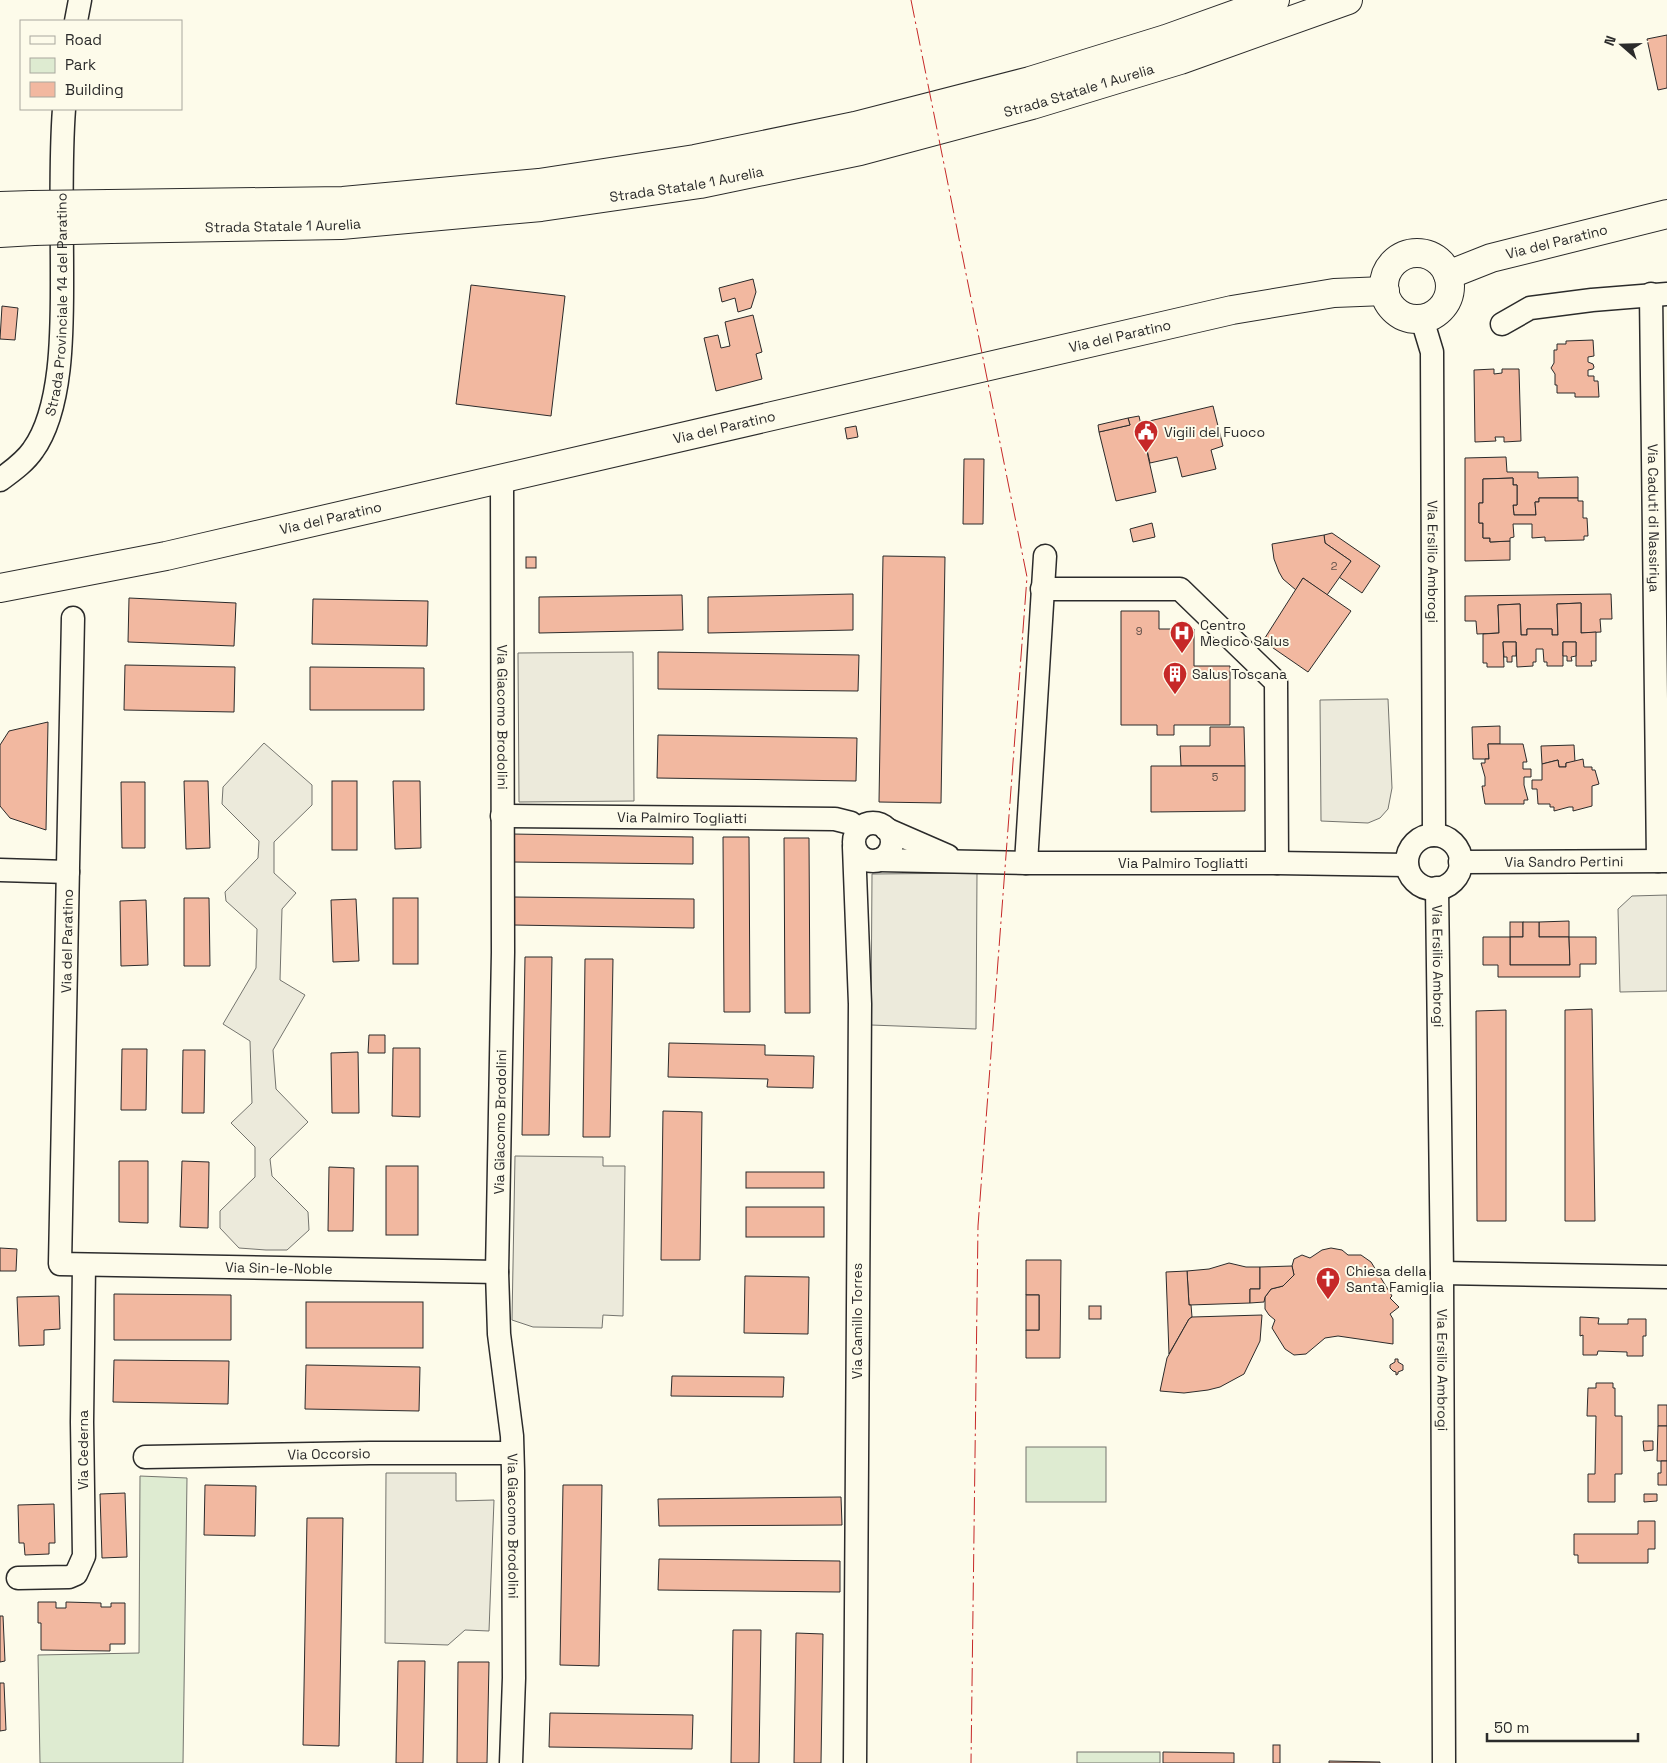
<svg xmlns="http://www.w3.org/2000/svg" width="1667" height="1763" font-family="'Space Grotesk',sans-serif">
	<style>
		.green { fill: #deebd1; stroke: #74746e }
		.parking { fill: #eceadb; stroke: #74746e }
		.building { fill: #f2b8a0; stroke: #2b2b2b }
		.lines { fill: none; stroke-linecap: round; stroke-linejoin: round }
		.minor-casing { stroke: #2b2b2b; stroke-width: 25 }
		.major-casing { stroke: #2b2b2b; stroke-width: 30 }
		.highway-casing { stroke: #2b2b2b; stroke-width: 30 }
		.minor { stroke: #fdfbea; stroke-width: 22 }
		.major { stroke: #fdfbea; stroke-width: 28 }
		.highway { stroke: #fdfbea; stroke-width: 28 }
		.highway-bridge-casing { stroke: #2b2b2b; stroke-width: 30; stroke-linecap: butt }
		.highway-bridge { stroke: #fdfbea; stroke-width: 28 }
		.power { stroke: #c62828; stroke-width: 1; stroke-dasharray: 18 4 2.5 4; stroke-linecap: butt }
		.labels { text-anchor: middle; stroke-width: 4; stroke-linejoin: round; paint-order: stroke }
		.number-label { font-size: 11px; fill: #5d4e48 }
		.street-label { font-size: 14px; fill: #2b2b2b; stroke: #fdfbea }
		.poi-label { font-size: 14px; fill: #2b2b2b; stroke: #fdfbea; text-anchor: start }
	</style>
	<rect width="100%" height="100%" fill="#fdfbea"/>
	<g class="green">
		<rect x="1026" y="1447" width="80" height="55"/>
		<polygon points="140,1476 187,1478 183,1763 40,1763 38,1655 139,1653"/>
		<rect x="1077" y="1752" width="83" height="11"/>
	</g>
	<g class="parking">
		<polygon points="633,652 634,801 519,802 518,653"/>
		<polygon points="1388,699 1392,788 1388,809 1380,818 1368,823 1321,821 1320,700"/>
		<polygon points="264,743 312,785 312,805 274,842 274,873 296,893 282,909 280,980 305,995 273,1050 276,1089 308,1122 270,1159 272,1176 308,1212 309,1230 287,1250 266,1250 239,1248 220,1228 220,1211 255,1177 255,1147 231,1123 252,1103 250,1041 223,1024 256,968 257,929 226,901 225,892 258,858 259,841 222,804 223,787"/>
		<polygon points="977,873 976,1029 871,1025 872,874"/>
		<polygon points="1667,895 1667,991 1620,992 1618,909 1632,896"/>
		<polygon points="515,1156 603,1157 603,1166 625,1166 623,1316 603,1315 602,1328 533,1327 512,1320"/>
		<polygon points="386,1473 456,1473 456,1501 494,1500 489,1631 465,1630 448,1645 385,1643"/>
	</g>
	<g class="building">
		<polygon points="1667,35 1667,88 1658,90 1647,39"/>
		<polygon points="753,279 756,292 751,308 738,312 735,298 722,302 719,288"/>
		<polygon points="471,285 565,296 551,416 456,404"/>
		<polygon points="2,306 18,308 15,340 0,339"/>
		<polygon points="753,315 762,352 756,354 762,379 716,391 704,338 718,335 721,348 730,346 725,322"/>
		<polygon points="1593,340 1594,356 1588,357 1588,362 1593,364 1594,367 1593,369 1588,370 1588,376 1594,376 1594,381 1598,381 1599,397 1575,397 1575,393 1557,393 1557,385 1555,385 1555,374 1551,368 1554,363 1554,350 1557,350 1557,344 1566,344 1566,341"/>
		<polygon points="1494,369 1494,374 1502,373 1502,369 1519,369 1521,441 1504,442 1504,437 1495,437 1496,441 1475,442 1474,370"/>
		<polygon points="1213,406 1223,446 1211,450 1216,469 1182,477 1177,457 1150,463 1141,423"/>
		<polygon points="1139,416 1156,492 1116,501 1099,432 1130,425 1128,418"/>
		<polygon points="1128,418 1130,425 1099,432 1098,425"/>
		<polygon points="856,426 858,437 847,439 845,428"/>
		<polygon points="1506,457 1507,472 1538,472 1538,478 1578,477 1578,498 1539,498 1539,502 1535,502 1536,515 1514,515 1513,505 1517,505 1517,485 1513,485 1513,478 1483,479 1483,503 1479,503 1479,523 1483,523 1483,538 1490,538 1490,542 1510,541 1510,560 1465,561 1465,458"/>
		<polygon points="964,459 984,459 983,524 963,524"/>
		<polygon points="1513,478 1513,485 1517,485 1517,505 1513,505 1514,515 1536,515 1535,502 1539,502 1539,498 1578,498 1578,501 1583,501 1583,518 1587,518 1588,536 1584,536 1584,540 1545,541 1545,537 1532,538 1532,524 1513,524 1514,537 1510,538 1510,541 1490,542 1490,538 1483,538 1483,523 1479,523 1479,503 1483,503 1483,479"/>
		<polygon points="1152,523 1155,537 1133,542 1130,529"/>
		<polygon points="1332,533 1380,566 1362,593 1339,577 1351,561 1325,543 1324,535"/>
		<polygon points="1324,535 1325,543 1351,561 1327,595 1303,578 1296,590 1283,579 1279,572 1274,559 1272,544"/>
		<polygon points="883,556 945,557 941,803 879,802"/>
		<rect x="526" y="557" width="10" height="11"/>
		<polygon points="1303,578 1351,611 1308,672 1263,641"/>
		<polygon points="853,594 853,630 708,633 708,597"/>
		<polygon points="1611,594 1612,619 1600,619 1601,632 1581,633 1581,603 1557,604 1558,635 1552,635 1552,629 1527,629 1527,635 1521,635 1520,604 1498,605 1499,633 1477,634 1476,621 1465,621 1465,596"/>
		<polygon points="682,595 683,630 539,633 539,597"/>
		<polygon points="129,598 236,603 234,646 128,642"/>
		<polygon points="313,599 428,601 427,646 312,644"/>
		<polygon points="1581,603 1581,633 1596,632 1596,661 1591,661 1592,666 1576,666 1576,642 1563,642 1563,666 1547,666 1547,662 1544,662 1543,649 1536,649 1536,662 1533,662 1533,666 1517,667 1516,642 1503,642 1504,667 1487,667 1487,663 1483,663 1483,634 1499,633 1498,605 1520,604 1521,635 1527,635 1527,629 1552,629 1552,635 1558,635 1557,604"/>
		<polygon points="1121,611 1159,611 1159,629 1194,629 1194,666 1230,666 1230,725 1174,725 1174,735 1157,735 1157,725 1121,725"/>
		<polygon points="1503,642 1516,642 1516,656 1512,656 1512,662 1507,662 1507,657 1504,657"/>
		<polygon points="1563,642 1576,642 1576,656 1571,657 1572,661 1567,661 1567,656 1563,656"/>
		<polygon points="658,652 859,655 858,691 658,689"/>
		<polygon points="125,665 235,667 234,712 124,710"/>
		<polygon points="310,667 424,668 424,710 310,710"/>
		<polygon points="48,722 46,830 10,818 0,806 0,745 9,731"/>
		<polygon points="1500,726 1500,744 1488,744 1489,759 1473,759 1472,727"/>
		<polygon points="1210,727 1244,727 1245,766 1181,766 1180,746 1210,746"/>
		<polygon points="658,735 857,738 856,781 657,778"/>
		<polygon points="1488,744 1523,744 1527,762 1523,762 1523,769 1531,769 1531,777 1524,777 1524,785 1528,800 1524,800 1524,804 1485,804 1482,786 1485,786 1485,777 1481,763 1485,763 1485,759 1489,759"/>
		<polygon points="1574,745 1575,762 1566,763 1566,767 1559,767 1558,760 1542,764 1541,746"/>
		<polygon points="1583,759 1584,767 1592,767 1592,770 1595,770 1599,784 1592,786 1592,806 1573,811 1573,807 1569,807 1554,811 1554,807 1550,807 1550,804 1538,804 1537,789 1532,789 1532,780 1542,780 1542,764 1558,760 1559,767 1566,767 1566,763"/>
		<polygon points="1151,766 1245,766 1245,811 1151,812"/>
		<polygon points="184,781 208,781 210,848 186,849"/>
		<rect x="332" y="781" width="25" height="69"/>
		<polygon points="393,781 420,781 421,848 395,849"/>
		<polygon points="121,782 145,782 145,848 122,848"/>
		<polygon points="512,834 693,837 693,864 512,862"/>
		<polygon points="723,837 749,837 750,1012 724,1012"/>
		<polygon points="784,838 809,838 810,1013 785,1013"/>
		<polygon points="513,897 694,899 694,928 513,925"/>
		<polygon points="184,898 209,898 210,966 184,966"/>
		<rect x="393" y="898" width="25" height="66"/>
		<polygon points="356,899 359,961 333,962 331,900"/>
		<polygon points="146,900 148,965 121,966 120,901"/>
		<polygon points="1569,921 1569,937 1539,937 1539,922"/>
		<rect x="1510" y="922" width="13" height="15"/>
		<polygon points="1523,922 1539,922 1539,937 1569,937 1570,965 1510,965 1510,937 1523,937"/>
		<polygon points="1483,937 1510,937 1510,965 1570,965 1569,937 1596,937 1596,964 1580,964 1580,977 1498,977 1498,965 1483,965"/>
		<polygon points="525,957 552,957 549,1135 522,1135"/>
		<polygon points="585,959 613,959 610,1137 583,1137"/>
		<polygon points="1592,1009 1595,1221 1565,1221 1565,1010"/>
		<polygon points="1506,1010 1506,1221 1477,1221 1476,1011"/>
		<polygon points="369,1035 385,1035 385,1053 368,1053"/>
		<polygon points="669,1043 765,1045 765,1055 814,1056 813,1088 767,1087 768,1079 668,1077"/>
		<polygon points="393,1048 420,1048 420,1117 392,1116"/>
		<polygon points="122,1049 147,1049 146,1110 121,1110"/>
		<polygon points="183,1050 205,1050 204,1113 182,1113"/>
		<polygon points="358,1052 359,1113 332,1113 331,1053"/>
		<polygon points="663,1111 702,1112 700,1260 661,1260"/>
		<polygon points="119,1161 148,1161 148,1223 119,1222"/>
		<polygon points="182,1161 209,1162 208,1228 180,1227"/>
		<rect x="386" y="1166" width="32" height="69"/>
		<polygon points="329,1167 354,1168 353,1231 328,1231"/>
		<rect x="746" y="1172" width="78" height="16"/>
		<rect x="746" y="1207" width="78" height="30"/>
		<polygon points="0,1248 17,1249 16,1271 0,1271"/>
		<polygon points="1331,1248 1342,1250 1348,1255 1361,1255 1371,1262 1392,1296 1390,1298 1399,1307 1390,1314 1393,1319 1393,1344 1338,1336 1325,1338 1306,1354 1294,1355 1285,1349 1272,1328 1275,1320 1269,1315 1265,1309 1265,1297 1271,1289 1283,1286 1294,1275 1292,1266 1294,1259 1302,1255 1310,1258 1322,1250"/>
		<polygon points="1026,1260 1061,1260 1060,1358 1026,1358 1026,1330 1039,1330 1039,1295 1026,1295"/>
		<polygon points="1229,1263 1246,1267 1260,1267 1260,1289 1250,1289 1250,1303 1189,1305 1187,1271 1209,1269"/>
		<polygon points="1292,1266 1294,1275 1283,1286 1271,1289 1265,1297 1264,1302 1250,1303 1250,1289 1260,1289 1260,1267"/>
		<polygon points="1187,1271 1189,1305 1191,1305 1192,1317 1189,1319 1169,1354 1166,1272"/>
		<polygon points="745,1276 809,1277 808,1334 744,1333"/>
		<polygon points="114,1294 231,1295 231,1340 114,1340"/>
		<rect x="1026" y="1295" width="13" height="35"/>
		<polygon points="59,1296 60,1329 44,1330 44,1345 19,1346 17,1297"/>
		<rect x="306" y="1302" width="117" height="46"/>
		<rect x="1089" y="1306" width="12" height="13"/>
		<polygon points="1262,1315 1260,1341 1244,1374 1220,1387 1208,1390 1184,1393 1160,1391 1167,1358 1189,1319 1192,1317"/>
		<polygon points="1580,1317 1599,1318 1598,1324 1628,1324 1628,1319 1646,1319 1646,1336 1643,1336 1643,1356 1627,1356 1627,1352 1598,1351 1597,1355 1583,1355 1583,1335 1580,1336"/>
		<polygon points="1395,1359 1398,1359 1398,1362 1403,1365 1403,1370 1398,1372 1398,1374 1396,1375 1396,1372 1393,1371 1390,1368 1390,1365 1395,1362"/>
		<polygon points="114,1360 229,1361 228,1404 113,1402"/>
		<polygon points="306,1365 420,1367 419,1411 305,1409"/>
		<polygon points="672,1376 784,1377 783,1397 671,1396"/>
		<polygon points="1596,1383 1613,1383 1613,1388 1615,1388 1615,1416 1622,1416 1622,1474 1615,1474 1615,1502 1588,1502 1588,1474 1595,1474 1596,1416 1587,1416 1588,1388 1596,1388"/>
		<rect x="1658" y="1405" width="9" height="21"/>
		<polygon points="1658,1426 1667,1426 1667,1461 1657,1461"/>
		<polygon points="1643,1441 1653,1441 1653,1450 1644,1451"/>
		<polygon points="1661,1461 1667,1461 1667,1485 1658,1485 1658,1473 1661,1473"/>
		<polygon points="205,1485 256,1486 255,1536 204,1535"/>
		<polygon points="563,1485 602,1485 599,1666 560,1665"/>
		<polygon points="125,1493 127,1557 102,1558 100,1494"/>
		<polygon points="1644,1494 1657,1494 1657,1501 1644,1502"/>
		<polygon points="841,1497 842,1525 659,1526 658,1499"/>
		<polygon points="54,1504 55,1543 49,1543 49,1554 25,1555 24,1543 19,1543 18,1505"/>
		<polygon points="307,1518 343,1518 339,1746 303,1745"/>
		<polygon points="1638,1521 1655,1521 1655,1549 1648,1549 1648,1563 1578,1563 1578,1555 1574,1555 1574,1534 1638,1534"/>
		<polygon points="659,1559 840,1561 840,1592 658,1590"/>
		<polygon points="38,1602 56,1602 56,1608 66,1608 66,1602 101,1603 101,1607 111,1607 111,1603 125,1603 125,1644 110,1644 110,1651 41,1650 41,1623 38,1623"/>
		<polygon points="0,1616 3,1616 5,1661 0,1662"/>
		<polygon points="733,1630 761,1630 759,1763 731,1763"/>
		<polygon points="796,1633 823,1634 821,1763 794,1763"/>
		<polygon points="398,1661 425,1661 423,1763 396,1763"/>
		<polygon points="458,1662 489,1662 487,1763 457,1763"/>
		<polygon points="0,1683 4,1683 6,1730 0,1731"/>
		<polygon points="550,1713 693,1715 692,1749 549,1747"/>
		<rect x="1273" y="1745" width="7" height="18"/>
		<polygon points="1163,1752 1234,1753 1234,1763 1163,1763"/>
		<polygon points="1329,1761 1380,1762 1380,1763 1329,1763"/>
	</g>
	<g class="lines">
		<defs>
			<g id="minor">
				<polyline points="76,21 80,0"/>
				<path id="s1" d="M1651,294L1658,861"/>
				<path id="s2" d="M1422,319L1432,352L1434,835"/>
				<polyline points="1502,324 1530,308 1592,300 1667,294"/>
				<path id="s3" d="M502,479L503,952L497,1272L499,1334L512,1436L513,1471L514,1678L511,1763"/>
				<path id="s4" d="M0,480C12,471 25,462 33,450C64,407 62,323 62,272C62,219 60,162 64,109"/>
				<polyline points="1042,589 1180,589 1276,682 1277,863"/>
				<path id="s5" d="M73,618L60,1264L497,1272"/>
				<path id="s6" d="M502,816L835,819L851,823L858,829"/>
				<circle cx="873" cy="842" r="19"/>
				<polyline points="886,829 948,856"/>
				<circle cx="1434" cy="862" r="27"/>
				<polyline points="854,847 860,1004 855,1763"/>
				<path id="s7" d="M879,860L1026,863H1277L1407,865"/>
				<path id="s8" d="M1460,862L1667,861"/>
				<polyline points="1026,863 1045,556"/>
				<polyline points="0,870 68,872"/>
				<path id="s9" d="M1437,888L1442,1273L1444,1763"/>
				<polyline points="1442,1273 1667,1277"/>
				<path id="s10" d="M145,1457L370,1453H512"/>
				<polyline points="18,1578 69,1577 76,1574 84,1556 82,1422 84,1265"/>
			</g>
			<g id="major">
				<circle cx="1417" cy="286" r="33"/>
				<path id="s11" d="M1448,275L1491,258L1667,214"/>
				<path id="s12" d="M0,588L166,556L1232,310L1334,293L1385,291"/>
			</g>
			<g id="highway">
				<polyline points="109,204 343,201 539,183 695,159 855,126 1030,81 1166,39 1275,0"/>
				<polyline points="0,206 32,205"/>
				<path id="s13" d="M111,229L341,225L541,207L700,184L860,151L1032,105L1180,60L1348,0"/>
				<polyline points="0,233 34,231"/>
			</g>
		</defs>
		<use href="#minor" class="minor-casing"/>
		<use href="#major" class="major-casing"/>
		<use href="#highway" class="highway-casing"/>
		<use href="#minor" class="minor"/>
		<use href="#major" class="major"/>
		<use href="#highway" class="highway"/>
		<defs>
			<g id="highway-bridge">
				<polyline points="32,205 109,204"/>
				<polyline points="34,231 111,229"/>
			</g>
		</defs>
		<use href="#highway-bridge" class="highway-bridge-casing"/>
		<use href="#highway-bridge" class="highway-bridge"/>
		<polyline class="power" points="911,0 1027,577 978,1226 971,1763"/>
	</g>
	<defs>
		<symbol id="civic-pin" viewBox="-11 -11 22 30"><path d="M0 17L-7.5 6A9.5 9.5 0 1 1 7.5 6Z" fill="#c62828" stroke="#fdfbea"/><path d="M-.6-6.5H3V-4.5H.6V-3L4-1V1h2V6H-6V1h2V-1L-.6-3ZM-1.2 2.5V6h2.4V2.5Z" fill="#fff"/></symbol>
		<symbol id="hospital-pin" viewBox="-11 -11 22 30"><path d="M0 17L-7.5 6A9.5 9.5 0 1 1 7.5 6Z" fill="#c62828" stroke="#fdfbea"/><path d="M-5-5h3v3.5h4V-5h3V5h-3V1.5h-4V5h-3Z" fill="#fff"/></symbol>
		<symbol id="building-pin" viewBox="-11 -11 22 30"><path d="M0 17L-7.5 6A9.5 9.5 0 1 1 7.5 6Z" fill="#c62828" stroke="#fdfbea"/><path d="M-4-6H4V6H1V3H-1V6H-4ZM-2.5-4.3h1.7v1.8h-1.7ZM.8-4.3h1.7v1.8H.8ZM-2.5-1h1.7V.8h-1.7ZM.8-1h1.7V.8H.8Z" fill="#fff"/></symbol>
		<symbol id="church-pin" viewBox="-11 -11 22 30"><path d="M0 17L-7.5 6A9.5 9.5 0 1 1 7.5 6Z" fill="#c62828" stroke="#fdfbea"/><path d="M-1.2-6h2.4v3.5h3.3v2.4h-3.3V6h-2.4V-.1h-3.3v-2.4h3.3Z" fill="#fff"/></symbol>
	</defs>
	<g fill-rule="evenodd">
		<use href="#civic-pin" x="1132" y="418" width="28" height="38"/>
		<use href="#hospital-pin" x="1168" y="619" width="28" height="38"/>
		<use href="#building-pin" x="1161" y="660" width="28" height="38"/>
		<use href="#church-pin" x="1314" y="1265" width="28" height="38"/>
	</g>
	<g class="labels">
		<g class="number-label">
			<text x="1334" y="570">2</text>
			<text x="1139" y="635">9</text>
			<text x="1215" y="781">5</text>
		</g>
		<g class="street-label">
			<text dy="5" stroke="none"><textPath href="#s13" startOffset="982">Strada Statale 1 Aurelia</textPath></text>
			<text dy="5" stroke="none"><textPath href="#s13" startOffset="578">Strada Statale 1 Aurelia</textPath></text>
			<text dy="5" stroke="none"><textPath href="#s13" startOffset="172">Strada Statale 1 Aurelia</textPath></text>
			<text dy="5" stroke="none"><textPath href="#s11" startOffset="114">Via del Paratino</textPath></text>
			<text dy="5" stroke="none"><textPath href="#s4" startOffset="195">Strada Provinciale 14 del Paratino</textPath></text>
			<text dy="5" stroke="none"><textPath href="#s12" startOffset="1148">Via del Paratino</textPath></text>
			<text dy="5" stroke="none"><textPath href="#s12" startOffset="742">Via del Paratino</textPath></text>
			<text dy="5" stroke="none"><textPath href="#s1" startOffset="224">Via Caduti di Nassiriya</textPath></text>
			<text dy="5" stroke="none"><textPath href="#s12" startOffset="338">Via del Paratino</textPath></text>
			<text dy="5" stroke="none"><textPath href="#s2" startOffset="244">Via Ersilio Ambrogi</textPath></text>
			<text dy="5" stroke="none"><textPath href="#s3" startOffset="238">Via Giacomo Brodolini</textPath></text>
			<text dy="5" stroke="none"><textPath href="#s6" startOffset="180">Via Palmiro Togliatti</textPath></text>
			<text dy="5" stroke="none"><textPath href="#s8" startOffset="104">Via Sandro Pertini</textPath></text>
			<text dy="5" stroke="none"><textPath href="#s7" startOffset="304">Via Palmiro Togliatti</textPath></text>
			<text transform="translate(67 941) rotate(-89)" y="5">Via del Paratino</text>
			<text dy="5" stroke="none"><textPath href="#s9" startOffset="78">Via Ersilio Ambrogi</textPath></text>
			<text transform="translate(500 1122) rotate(-89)" y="5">Via Giacomo Brodolini</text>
			<text dy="5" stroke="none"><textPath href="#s5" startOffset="865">Via Sin-le-Noble</textPath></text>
			<text transform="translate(857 1321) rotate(-90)" y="5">Via Camillo Torres</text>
			<text dy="5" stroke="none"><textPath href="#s9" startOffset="482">Via Ersilio Ambrogi</textPath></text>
			<text transform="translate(83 1450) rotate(-90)" y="5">Via Cederna</text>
			<text dy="5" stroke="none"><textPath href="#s10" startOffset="184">Via Occorsio</textPath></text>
			<text dy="5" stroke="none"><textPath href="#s3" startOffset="1048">Via Giacomo Brodolini</textPath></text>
		</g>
		<g class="poi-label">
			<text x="1164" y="437">Vigili del Fuoco</text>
			<text x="1200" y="630">Centro<tspan x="1200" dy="16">Medico Salus</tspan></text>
			<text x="1192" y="679">Salus Toscana</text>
			<text x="1346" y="1276">Chiesa della<tspan x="1346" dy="16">Santa Famiglia</tspan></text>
		</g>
	</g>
	<rect x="20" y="20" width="162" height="90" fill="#fdfbea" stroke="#a9a89e"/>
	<rect x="30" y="36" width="25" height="8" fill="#fdfbea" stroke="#a9a89e"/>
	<text x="65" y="45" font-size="15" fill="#2b2b2b">Road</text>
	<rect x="30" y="58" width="25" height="15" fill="#deebd1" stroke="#a9a89e"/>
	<text x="65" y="70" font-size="15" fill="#2b2b2b">Park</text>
	<rect x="30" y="82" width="25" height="15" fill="#f2b8a0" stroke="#a9a89e"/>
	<text x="65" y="95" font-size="15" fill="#2b2b2b">Building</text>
	<g transform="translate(1622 45) rotate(290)" stroke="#fdfbea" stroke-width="4" paint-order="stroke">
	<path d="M0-4L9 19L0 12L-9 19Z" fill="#2b2b2b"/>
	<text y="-8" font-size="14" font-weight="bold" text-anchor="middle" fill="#2b2b2b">N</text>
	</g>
	<path d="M1487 1733v8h151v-8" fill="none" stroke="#2b2b2b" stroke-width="2.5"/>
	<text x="1494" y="1733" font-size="15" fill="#2b2b2b" stroke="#fdfbea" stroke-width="4" paint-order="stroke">50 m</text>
</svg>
